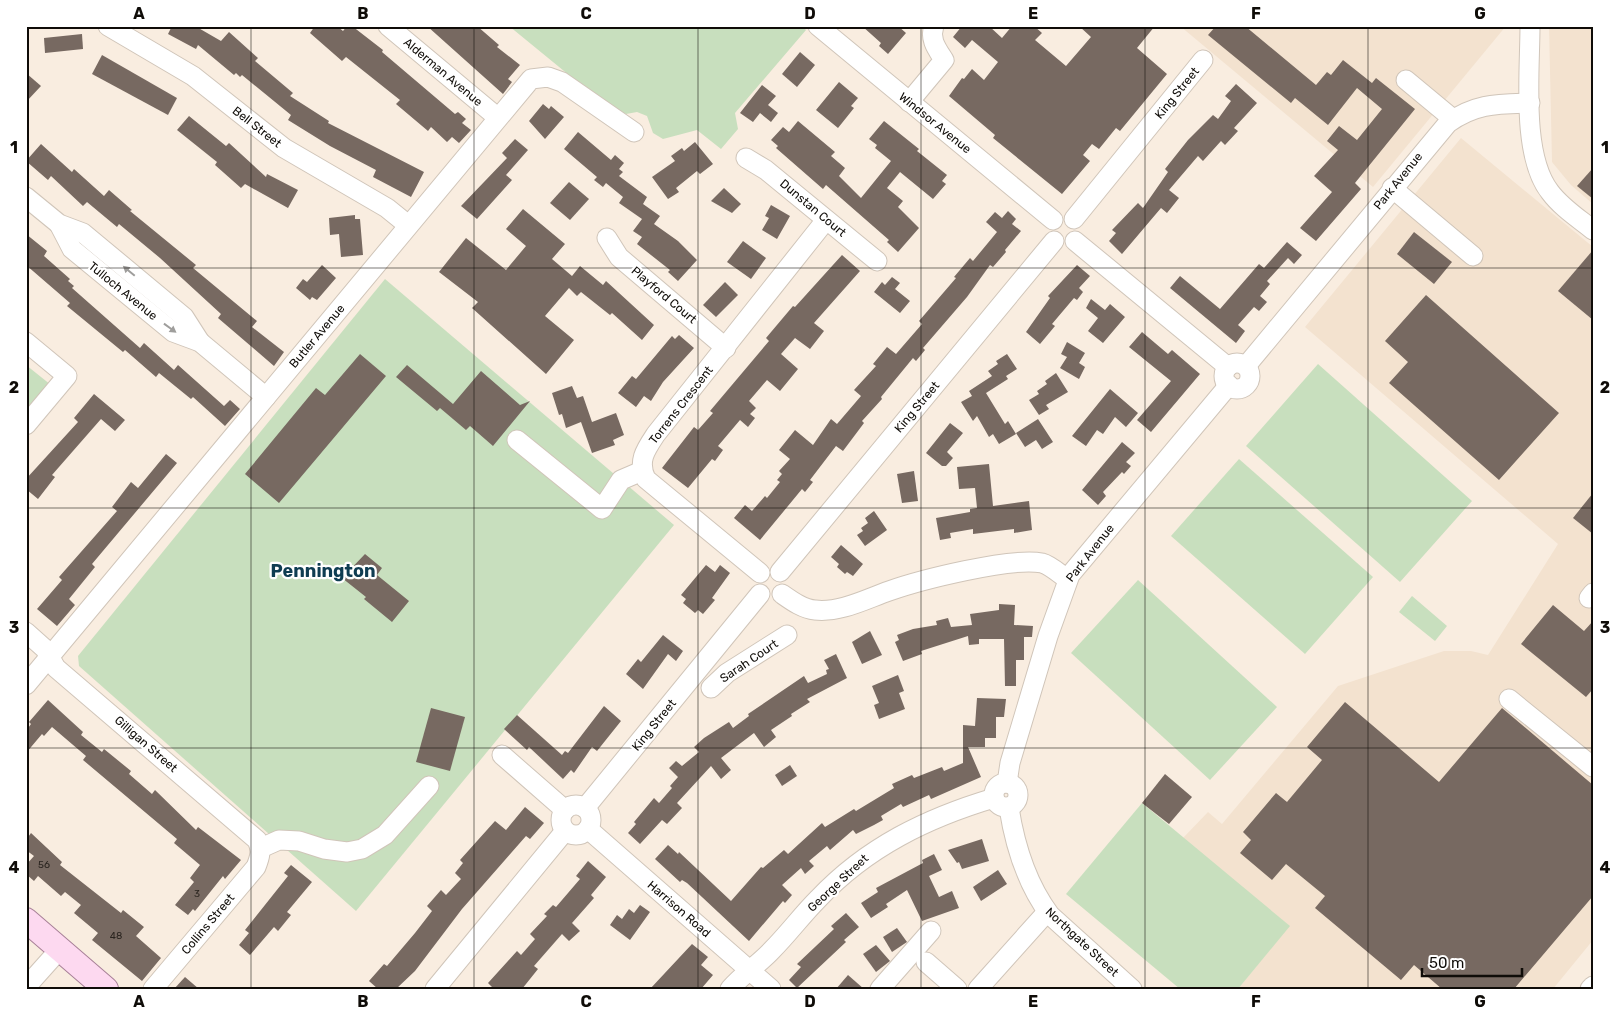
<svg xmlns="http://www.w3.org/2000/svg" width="1619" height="1015" font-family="Rubik,sans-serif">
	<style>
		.built { fill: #f3e2cf }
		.green { fill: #c8dfbe }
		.building { fill: #776961 }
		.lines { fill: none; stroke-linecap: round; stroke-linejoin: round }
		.minor-casing { stroke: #d0c5b9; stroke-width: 21 }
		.major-casing { stroke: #a88198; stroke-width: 26 }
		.minor { stroke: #fff; stroke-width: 19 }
		.major { stroke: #fdd9f0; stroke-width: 24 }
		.oneway { fill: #9f9e9c }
		.grid { fill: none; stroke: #0f0c08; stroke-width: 1; stroke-opacity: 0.55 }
		.labels { text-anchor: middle; stroke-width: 4.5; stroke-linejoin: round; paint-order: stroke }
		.number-label { font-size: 10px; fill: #29231e }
		.street-label { font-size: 12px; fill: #0f0c08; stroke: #fff }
		.district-label { font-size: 18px; font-weight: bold; fill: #0f3d52; stroke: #fff }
		.neatline { fill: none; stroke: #0f0c08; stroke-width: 2 }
		.grid-label { font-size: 16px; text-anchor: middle; font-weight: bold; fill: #0f0c08 }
	</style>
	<rect width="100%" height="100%" fill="#f9ede0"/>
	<g class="built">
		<polygon points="1180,26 1506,26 1373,187"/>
		<polygon points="1549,26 1593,26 1593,204 1571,185 1552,162"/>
		<polygon points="1461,138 1593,247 1593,940 1553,989 1238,989 1289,926 1183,838 1208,812 1222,824 1338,686 1444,651 1471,651 1488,655 1558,544 1305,327"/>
	</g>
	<g class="green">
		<polygon points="509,26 802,26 806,30 735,113 738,129 721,149 697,130 663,139 653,133 647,116 637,112 626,114 608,107"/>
		<polygon points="385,279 674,525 356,911 79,666 78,656"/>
		<polygon points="1318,364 1472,501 1400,582 1246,446"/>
		<polygon points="26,365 51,385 26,414"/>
		<polygon points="1239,459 1373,577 1305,654 1171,536"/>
		<polygon points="1138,580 1277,707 1210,780 1071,653"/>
		<polygon points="1412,596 1447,626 1435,641 1399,612"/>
		<polygon points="1142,803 1290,926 1238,989 1180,989 1066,894"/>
	</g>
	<g class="building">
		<polygon points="172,26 195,26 221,41 229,32 258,58 255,61 293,93 290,96 329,121 328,123 424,172 411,197 373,177 376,170 330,146 288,120 291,115 242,75 240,77 236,73 234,75 198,45 196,49 168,34"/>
		<polygon points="315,26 337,26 343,31 347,26 352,26 383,50 382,52 455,114 458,112 466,119 462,123 471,130 459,143 452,137 447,142 431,127 428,131 396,104 400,100 346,57 342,61 310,33"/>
		<polygon points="427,26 477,26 499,45 497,47 520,65 508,79 512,82 503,94"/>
		<polygon points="862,26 898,26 906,33 888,54 879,46 881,43"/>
		<polygon points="962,26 989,26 1002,38 1012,26 1034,26 1042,33 1035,40 1066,66 1091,37 1079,26 1155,26 1137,48 1167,74 1120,131 1116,128 1099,149 1092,144 1083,155 1090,161 1062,194 993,138 995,135 949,96 962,78 964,79 972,69 984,80 998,62 972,40 965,48 953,37"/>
		<polygon points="1216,26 1245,26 1316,85 1327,72 1331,75 1343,60 1372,83 1376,78 1415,109 1355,183 1361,189 1316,241 1300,228 1332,192 1314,176 1338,150 1327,141 1339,126 1357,140 1382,109 1357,88 1328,125 1295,98 1291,103 1208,35"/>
		<polygon points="82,34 83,49 45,53 44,38"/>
		<polygon points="800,52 815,65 797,87 782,74"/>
		<polygon points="102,55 177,98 168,115 92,74"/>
		<polygon points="26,73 41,86 26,102"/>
		<polygon points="839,82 858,98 851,106 854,108 838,128 816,110"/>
		<polygon points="1236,84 1257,103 1234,128 1238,131 1225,145 1221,141 1203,161 1198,156 1169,190 1179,198 1167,213 1161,208 1122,254 1109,241 1116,233 1112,230 1138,203 1143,208 1168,172 1165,169 1188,140 1213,115 1218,119 1231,101 1225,96"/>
		<polygon points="762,85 776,96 768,105 778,113 771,122 760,113 753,122 740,113"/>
		<polygon points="543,104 549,109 551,106 564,117 545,139 529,121"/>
		<polygon points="189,116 226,146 229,143 266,177 267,174 298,190 288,208 245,184 241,188 215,165 217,162 177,130"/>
		<polygon points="798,121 835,152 831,156 845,168 839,176 861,198 891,161 875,148 877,145 869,139 884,121 919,149 917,151 947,175 942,181 946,184 933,199 900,172 887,188 903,201 898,207 919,228 898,252 887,242 889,240 826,185 823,189 776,148 778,146 771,140 783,127 789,132"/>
		<polygon points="578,132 611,160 615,155 624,163 619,169 623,172 619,176 647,197 643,204 660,216 654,224 678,241 697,260 678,281 668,272 670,270 637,244 642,237 633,231 642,219 619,203 623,197 606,183 603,187 594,180 597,177 564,149"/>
		<polygon points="515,139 528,150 506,175 512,180 477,219 461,206 507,158 502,153"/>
		<polygon points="695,142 713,164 700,174 697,171 676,188 679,192 668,199 652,177 675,161 671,156 682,148 684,151"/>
		<polygon points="41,144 72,172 74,169 104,196 109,190 132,210 130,211 196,265 193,268 257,321 252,327 284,352 274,366 218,318 221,314 160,258 119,224 117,227 87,202 83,206 51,176 48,180 26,161"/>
		<polygon points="1593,168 1593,199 1577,186"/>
		<polygon points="569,182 589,199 570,220 550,203"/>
		<polygon points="724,188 741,204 732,213 711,201"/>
		<polygon points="771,205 790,216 777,239 762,230 769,218 765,216"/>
		<polygon points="523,209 565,244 552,259 572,276 580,266 603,285 606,281 654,325 642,340 612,313 610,315 581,292 577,296 569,288 545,316 574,340 546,374 472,308 478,302 439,272 466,238 506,270 526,246 506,229"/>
		<polygon points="1008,211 1016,219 1012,224 1021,231 1005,250 1006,252 993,267 990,265 967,297 923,348 925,350 916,361 913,358 881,397 882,399 862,421 864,423 843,451 836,446 810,480 813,482 805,492 802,489 760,540 734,518 745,505 752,511 765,496 767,498 780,482 777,480 782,474 779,471 790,459 779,450 795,430 813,445 831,419 837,424 861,396 854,390 876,366 873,364 887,347 896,354 922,324 919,321 956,278 954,277 970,258 973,261 997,232 986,222 995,212 1002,218"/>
		<polygon points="355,215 355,219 360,219 363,255 341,257 339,234 330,235 329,218"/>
		<polygon points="1414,232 1452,262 1434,284 1397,254"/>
		<polygon points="26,234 47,251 44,256 70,279 68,281 74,286 72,288 140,348 144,343 174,370 178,365 224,406 230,400 240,409 225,426 193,397 191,399 159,373 156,377 125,350 123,352 67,306 70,303 26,265"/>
		<polygon points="743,241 766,258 751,279 727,262"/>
		<polygon points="1287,242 1302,255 1294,264 1288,258 1267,281 1270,284 1260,296 1267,302 1259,311 1254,307 1238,325 1245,331 1236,343 1170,288 1180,276 1220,309 1259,264 1264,268"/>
		<polygon points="1593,250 1593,320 1558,291"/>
		<polygon points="842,255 860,271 814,323 824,331 810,349 795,338 781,354 798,369 780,391 767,380 749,401 756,408 750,414 755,418 748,427 740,420 718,446 723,450 715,461 712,459 688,488 662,468 694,427 698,430 713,413 710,411 769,341 766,338 793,306 795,307"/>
		<polygon points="322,265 336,278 317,300 312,297 310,300 296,288 303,279 307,282"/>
		<polygon points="1077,265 1090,276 1079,288 1083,292 1077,300 1074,298 1052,324 1055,326 1040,344 1026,332 1050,298 1048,296"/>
		<polygon points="892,277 900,283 895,289 910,301 900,313 874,292 882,282 885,285"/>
		<polygon points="725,282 738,295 716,317 703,305"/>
		<polygon points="1426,295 1559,413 1499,480 1389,383 1408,362 1385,341"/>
		<polygon points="1091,299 1105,310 1110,304 1125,317 1103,343 1088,331 1098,318 1086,308"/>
		<polygon points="1142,332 1168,354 1172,350 1200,374 1151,432 1137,420 1171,381 1129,347"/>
		<polygon points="679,335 694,348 663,382 651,401 644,396 636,407 618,393 632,376 636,379 672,336 675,339"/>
		<polygon points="1067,342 1085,353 1079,363 1085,367 1079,379 1060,368 1067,357 1061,354"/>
		<polygon points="360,354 386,376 279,503 245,474 316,388 325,395"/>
		<polygon points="1007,354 1017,369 1006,376 1008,379 986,393 1005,424 1008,421 1016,434 999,444 993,434 989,437 977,416 973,421 961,402 972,396 969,391 992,376 988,371 998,364 996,361"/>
		<polygon points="407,365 453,404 481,371 520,405 530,401 493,446 470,426 466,430 440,408 437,411 396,377"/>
		<polygon points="1056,373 1068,392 1046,405 1049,409 1039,415 1029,400 1039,394 1037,391 1047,384 1045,381"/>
		<polygon points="572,386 577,398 583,396 592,422 616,413 624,435 613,440 615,445 592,453 581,422 566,428 562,414 559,415 552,393"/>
		<polygon points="1110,389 1138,413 1126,427 1115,417 1103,434 1097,430 1086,446 1072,436"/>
		<polygon points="94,394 125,420 115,431 101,419 52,475 55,477 38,499 26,489 26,479 78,422 74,418"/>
		<polygon points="1038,419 1053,442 1042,449 1036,440 1025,447 1016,433"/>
		<polygon points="950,423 963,433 947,452 953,458 946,466 942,466 926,453"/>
		<polygon points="1122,442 1135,453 1126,462 1131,466 1124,474 1122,472 1103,492 1106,496 1098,505 1082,490"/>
		<polygon points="166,454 177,463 92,564 95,567 69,599 75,605 57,626 37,609 62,580 59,577 117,511 112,507 131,482 138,488"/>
		<polygon points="989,464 993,506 1029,501 1032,530 1014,533 1014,529 973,534 973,529 950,533 951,538 940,540 936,518 970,512 970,509 977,508 975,488 959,489 957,467"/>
		<polygon points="914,471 918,501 902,503 897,474"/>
		<polygon points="1593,493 1593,534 1573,518"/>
		<polygon points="874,511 887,530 865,546 857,535 863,531 861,528 868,523 865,518"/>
		<polygon points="841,545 863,564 853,576 847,572 845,574 837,567 839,564 831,557"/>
		<polygon points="365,554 382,568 377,575 409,601 392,622 364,599 366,597 342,578"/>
		<polygon points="706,565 715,572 720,565 730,573 712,598 715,600 703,614 698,610 695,613 683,603 686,599 681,595"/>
		<polygon points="999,604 1015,605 1014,625 1033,626 1032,637 1024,637 1024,660 1016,660 1016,686 1005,686 1004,639 979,639 979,644 969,645 968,636 921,651 922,654 903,661 895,642 899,640 897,635 913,629 937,625 936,621 948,618 951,627 972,625 970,614 999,610"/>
		<polygon points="1553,605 1584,631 1593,621 1593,689 1586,697 1521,644"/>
		<polygon points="870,631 882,655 862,664 852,642"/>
		<polygon points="663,635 683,651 676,661 668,654 643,689 626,674 638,659 641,662"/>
		<polygon points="836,654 847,678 807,699 810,702 791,714 792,716 771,730 776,737 764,747 754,733 721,758 731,770 721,779 711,766 677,803 682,808 667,824 662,820 640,844 628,833 636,824 634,822 654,798 659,803 672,788 670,786 678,777 669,768 676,761 682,766 699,752 694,747 704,738 729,722 733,728 749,716 748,714 804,676 808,683 827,674 826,670 829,669 824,660"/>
		<polygon points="898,675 904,691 899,693 905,709 879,719 874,705 879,703 872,686"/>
		<polygon points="977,698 1006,699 1004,717 996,717 996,738 985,738 985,747 968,747 981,777 931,799 929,795 903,807 901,804 881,816 883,820 874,825 856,834 853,830 830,850 827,846 809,861 814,866 805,874 801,868 782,885 792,895 785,903 783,901 749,941 687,883 682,880 680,882 655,859 668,845 678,854 679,852 731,901 761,867 763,868 784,850 788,854 822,823 825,827 854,809 856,811 894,788 892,784 912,775 914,778 942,767 944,771 963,763 963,725 975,726"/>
		<polygon points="48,700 83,732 81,735 102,752 104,749 131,771 129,774 152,794 155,790 196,830 198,827 241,860 225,879 223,876 195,911 193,909 188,915 175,905 194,882 190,878 200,865 174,843 177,839 83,760 86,756 52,727 44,736 42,734 26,753 26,731 31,724 29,722"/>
		<polygon points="1345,702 1439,782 1502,708 1593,785 1593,896 1514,989 1442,989 1414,965 1401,980 1315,908 1325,896 1286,864 1272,880 1240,853 1251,840 1243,832 1276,793 1287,802 1322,760 1307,747"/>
		<polygon points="604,706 621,721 597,751 592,747 574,773 571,770 563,779 529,747 527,750 504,729 517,715 562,755 565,751 568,753"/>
		<polygon points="431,708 465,717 450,771 416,762"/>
		<polygon points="790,765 797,776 782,786 775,775"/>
		<polygon points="1165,774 1192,797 1169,824 1142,803"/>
		<polygon points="525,807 544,823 530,839 526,836 462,909 415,971 396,989 378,989 369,981 384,964 387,966 415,933 432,911 427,906 441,890 446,895 461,879 455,873 463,863 460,860 495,821 506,830"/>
		<polygon points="31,833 62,862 60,865 121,913 123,910 144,927 136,936 161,958 142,981 92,940 98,933 74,913 81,905 65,892 61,896 38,876 34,881 26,874 26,865 34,856 26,850 26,840"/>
		<polygon points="982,839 989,861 962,869 959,862 957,863 948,850"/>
		<polygon points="934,854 942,870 929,876 939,897 952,891 959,908 922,921 907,890 886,904 888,907 871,918 861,903 878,892 876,888 923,863 922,860"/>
		<polygon points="588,861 606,877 591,895 594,898 572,923 580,931 569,941 562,934 534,966 538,969 522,989 494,989 488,983 517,951 521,955 535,939 530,934 547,916 544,914 553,905 556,907 580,879 576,876"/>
		<polygon points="291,865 312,882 287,912 291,915 278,931 274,927 250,955 239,945 249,933 245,930 288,876 284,873"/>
		<polygon points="998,870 1007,884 981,901 973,887"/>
		<polygon points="640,905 650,912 630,940 610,925 617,915 622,919 629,909 634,913"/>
		<polygon points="846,913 859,927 844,940 846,942 797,988 789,980 801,967 797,964 834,929 831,926"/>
		<polygon points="897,928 907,942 892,952 883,937"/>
		<polygon points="692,944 708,957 701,965 713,975 701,989 650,989"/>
		<polygon points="876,945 890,961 876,972 863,954"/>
		<polygon points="848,975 864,989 836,989"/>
		<polygon points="185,977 199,989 174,989"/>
	</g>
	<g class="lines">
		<defs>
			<g id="minor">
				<polyline points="108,26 193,76 284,148 387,208 408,225"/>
				<polyline points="388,26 497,117"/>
				<polyline points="818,26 1053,220"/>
				<path d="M1530,26C1530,73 1521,155 1550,192C1561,207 1578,218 1593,230"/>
				<polyline points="1406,80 1453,119"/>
				<path d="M909,102L944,60C937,49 929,39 934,26"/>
				<polyline points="746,158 766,170 877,261"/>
				<polyline points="1392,188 1473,256"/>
				<polyline points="26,197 59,224 83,233 184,317 200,342"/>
				<polyline points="1074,219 1203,60"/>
				<polyline points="59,224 72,249 173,332 200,342 266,397"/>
				<polyline points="607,238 619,257 726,348"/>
				<polyline points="1075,241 1228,367"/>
				<polyline points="26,342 67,376 26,425"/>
				<circle cx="1237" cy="376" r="13"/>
				<path d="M1246,366L1448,123C1476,103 1498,104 1530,103"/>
				<polyline points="517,440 602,509 621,480 642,471"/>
				<polyline points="780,572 1054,241"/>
				<path d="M760,573L646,479C637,461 646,449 656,434L826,220"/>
				<path d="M782,594C792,601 803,609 815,610C840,613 866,599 889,591C920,580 1011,557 1042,563C1050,565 1060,574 1067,579"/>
				<polyline points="1589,598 1593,593"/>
				<path d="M26,632L45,649L56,668L257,840C262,850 260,857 256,867L153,989"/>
				<polyline points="26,685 531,79 548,77 562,82 634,132"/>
				<polyline points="711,688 727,673 787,635"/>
				<polyline points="1509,699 1593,767"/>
				<polyline points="502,755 565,810"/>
				<circle cx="1006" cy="795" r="12"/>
				<polyline points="1007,783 1010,763 1048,636 1070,575 1229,385"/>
				<circle cx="576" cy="820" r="15"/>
				<polyline points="585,808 760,594"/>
				<path d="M1009,808C1015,846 1026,883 1050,915L1132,989"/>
				<polyline points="588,829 771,989"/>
				<polyline points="261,848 279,840 299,841 324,849 347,852 362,849 385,835 429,786"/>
				<polyline points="926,962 957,989"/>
				<polyline points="26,987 60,949"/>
				<polyline points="435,989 565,831"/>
				<path d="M730,989C743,974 759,964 772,950C788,934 802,915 818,899C867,847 927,818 994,798"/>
				<polyline points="880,989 931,931"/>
				<polyline points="978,989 1047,912"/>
				<polyline points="1590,989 1593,986"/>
			</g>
			<polyline id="major" points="26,920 106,989"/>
		</defs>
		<use href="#minor" class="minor-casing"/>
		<use href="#major" class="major-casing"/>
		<use href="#minor" class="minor"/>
		<use href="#major" class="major"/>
	</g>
	<defs><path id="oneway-solid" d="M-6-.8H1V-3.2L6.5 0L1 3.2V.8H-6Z" transform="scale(1.25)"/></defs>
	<g class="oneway">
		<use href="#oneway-solid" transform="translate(129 271) rotate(-140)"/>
		<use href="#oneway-solid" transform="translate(170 328) rotate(36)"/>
	</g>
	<path class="grid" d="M251,26V989M474,26V989M698,26V989M921,26V989M1145,26V989M1368,26V989M26,268H1593M26,508H1593M26,748H1593"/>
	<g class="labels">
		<g class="number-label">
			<text x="44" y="868">56</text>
			<text x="197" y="897">3</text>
			<text x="116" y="939">48</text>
		</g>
		<g class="street-label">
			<text transform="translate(443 72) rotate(40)" y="4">Alderman Avenue</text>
			<text transform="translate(1177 93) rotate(-51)" y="4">King Street</text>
			<text transform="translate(935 123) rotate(39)" y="4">Windsor Avenue</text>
			<text transform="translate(257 127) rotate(38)" y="4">Bell Street</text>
			<text transform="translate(1398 181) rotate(-51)" y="4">Park Avenue</text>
			<text transform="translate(813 208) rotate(40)" y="4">Dunstan Court</text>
			<text transform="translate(123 291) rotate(39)" y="4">Tulloch Avenue</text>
			<text transform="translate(664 295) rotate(40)" y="4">Playford Court</text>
			<text transform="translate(317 336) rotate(-50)" y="4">Butler Avenue</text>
			<text transform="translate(681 405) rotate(-52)" y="4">Torrens Crescent</text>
			<text transform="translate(917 407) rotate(-50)" y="4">King Street</text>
			<text transform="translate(1090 553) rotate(-52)" y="4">Park Avenue</text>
			<text transform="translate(749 661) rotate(-34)" y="4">Sarah Court</text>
			<text transform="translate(654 725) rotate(-51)" y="4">King Street</text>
			<text transform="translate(146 744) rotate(41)" y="4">Gilligan Street</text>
			<text transform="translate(838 883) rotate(-43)" y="4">George Street</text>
			<text transform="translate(679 909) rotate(41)" y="4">Harrison Road</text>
			<text transform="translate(208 924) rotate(-50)" y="4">Collins Street</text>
			<text transform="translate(1082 942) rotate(43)" y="4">Northgate Street</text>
		</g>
		<g class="district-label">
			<text x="323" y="577">Pennington</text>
		</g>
	</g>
	<rect width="1619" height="1015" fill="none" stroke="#ffffff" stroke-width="55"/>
	<path d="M1422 968v8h100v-8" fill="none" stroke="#0f0c08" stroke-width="2.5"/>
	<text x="1429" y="968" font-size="15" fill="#0f0c08" stroke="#ffffff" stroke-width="4" paint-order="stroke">50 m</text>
	<rect x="28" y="28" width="1564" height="960" class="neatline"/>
	<g class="grid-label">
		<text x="139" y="19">A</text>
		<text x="363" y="19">B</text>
		<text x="586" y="19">C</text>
		<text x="810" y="19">D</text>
		<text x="1033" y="19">E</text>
		<text x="1256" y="19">F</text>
		<text x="1480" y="19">G</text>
		<text x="14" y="153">1</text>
		<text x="1605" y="153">1</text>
		<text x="14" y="393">2</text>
		<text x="1605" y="393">2</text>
		<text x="14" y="633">3</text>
		<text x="1605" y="633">3</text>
		<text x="14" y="873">4</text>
		<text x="1605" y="873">4</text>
		<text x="139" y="1007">A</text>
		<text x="363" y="1007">B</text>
		<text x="586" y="1007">C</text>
		<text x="810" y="1007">D</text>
		<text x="1033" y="1007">E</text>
		<text x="1256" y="1007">F</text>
		<text x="1480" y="1007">G</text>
	</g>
</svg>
